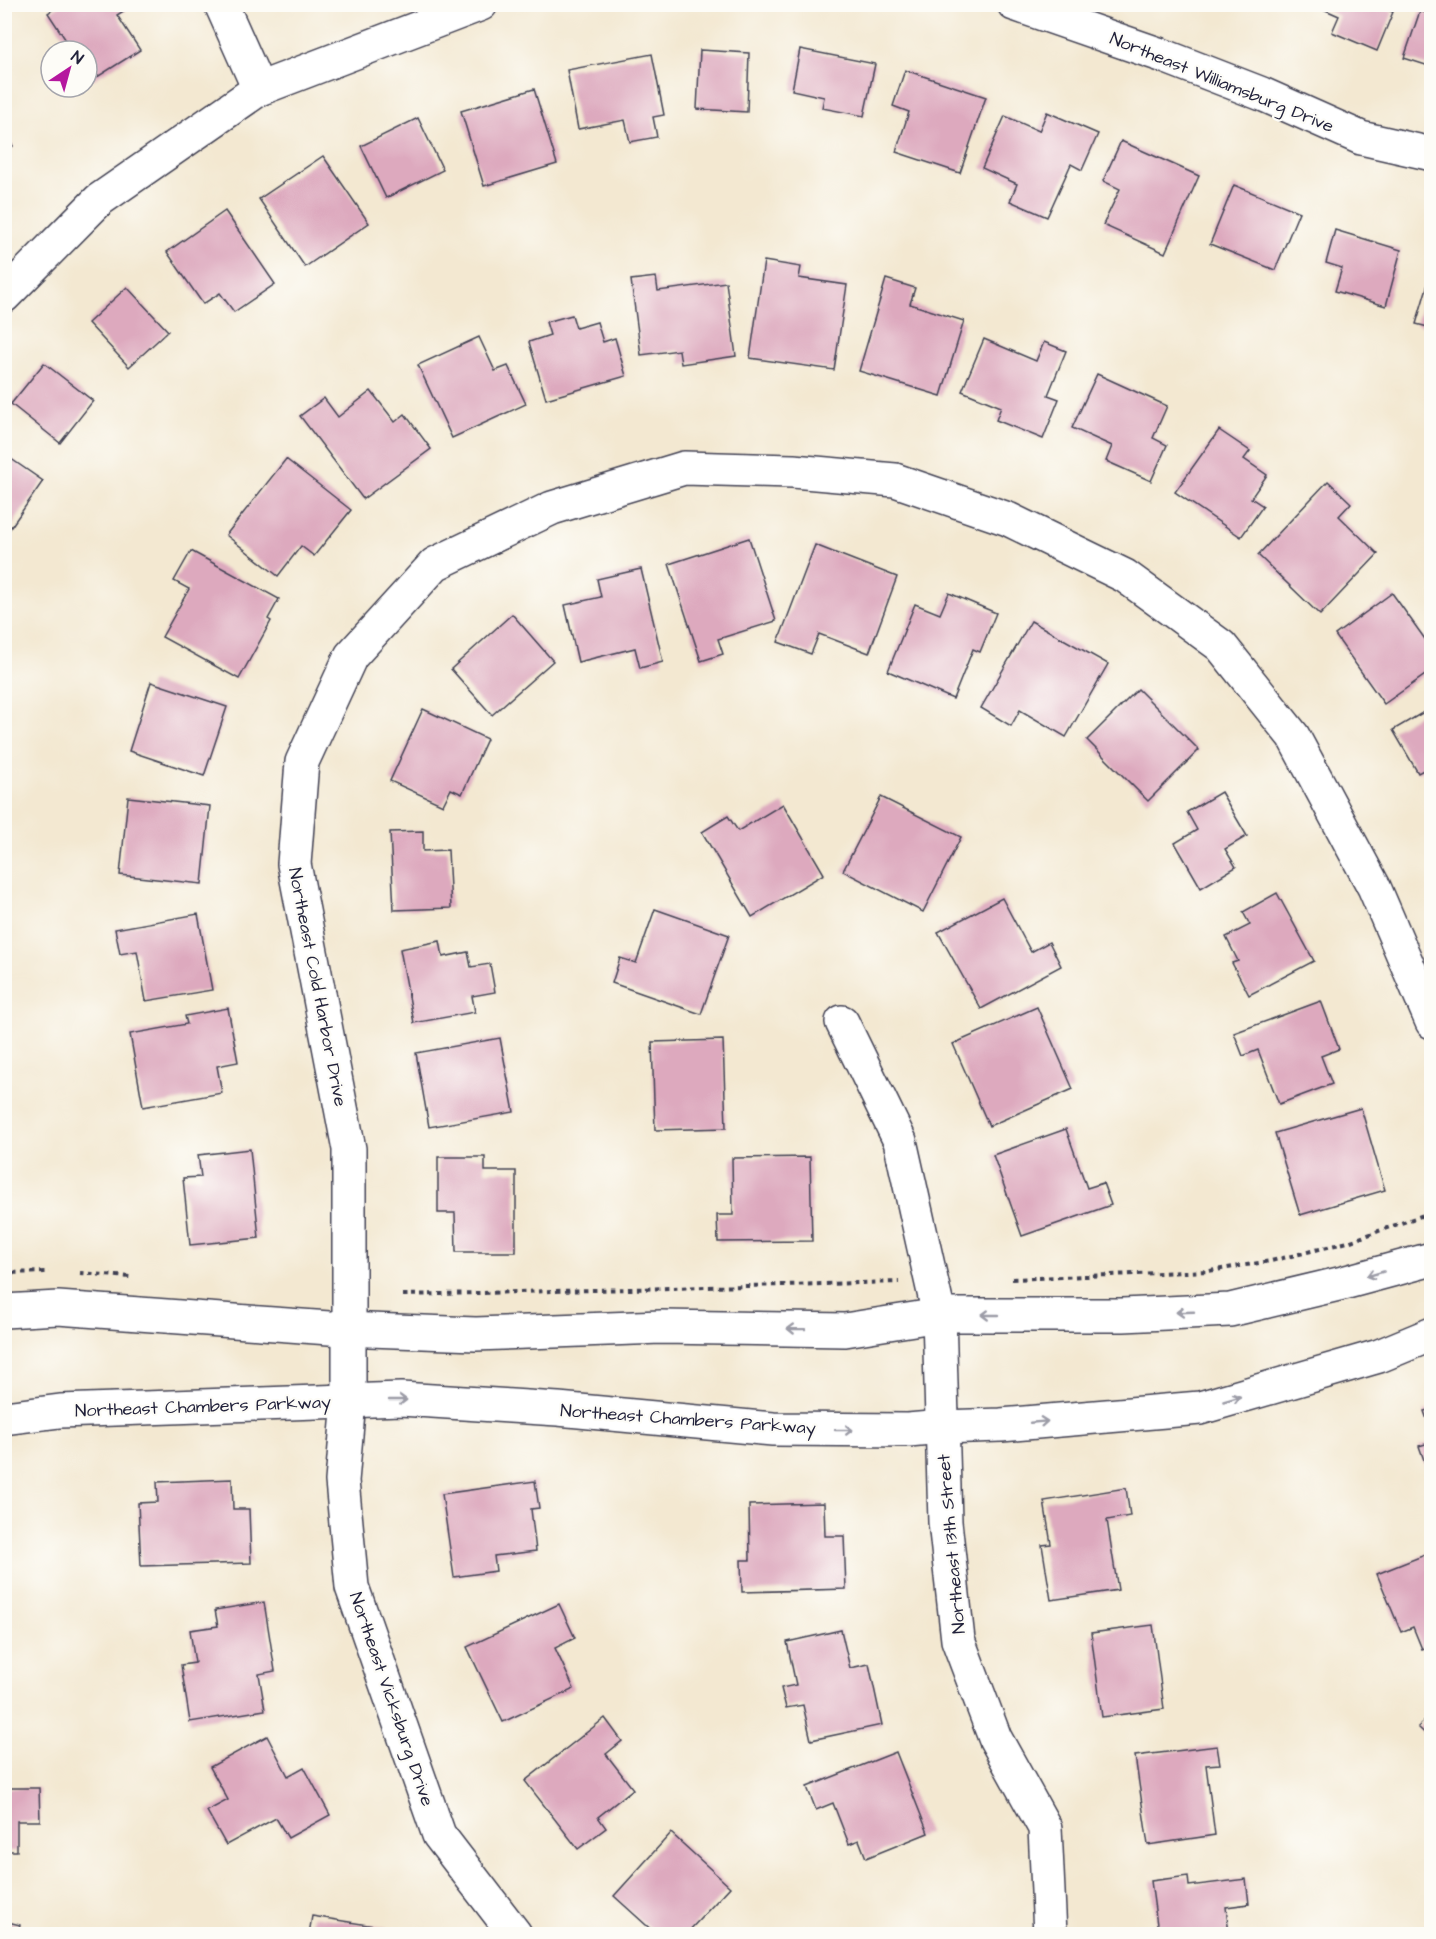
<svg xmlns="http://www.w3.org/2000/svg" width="1436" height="1939" font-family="'Architects Daughter',sans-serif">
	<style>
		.building { fill: #dda9be }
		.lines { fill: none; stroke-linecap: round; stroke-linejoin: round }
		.minor-casing { stroke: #414052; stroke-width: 36 }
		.path { stroke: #414052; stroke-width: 4; stroke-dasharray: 4.5 4.5; stroke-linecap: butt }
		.minor { stroke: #fff; stroke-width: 33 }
		.oneway { stroke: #9c9ca7 }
		.labels { text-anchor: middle; stroke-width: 4.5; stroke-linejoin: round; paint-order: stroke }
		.street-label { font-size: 18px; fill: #22223b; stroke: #fdfcf7 }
	</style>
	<rect width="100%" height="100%" fill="#fdfcf7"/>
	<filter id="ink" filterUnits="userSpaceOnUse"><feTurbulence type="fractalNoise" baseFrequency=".0167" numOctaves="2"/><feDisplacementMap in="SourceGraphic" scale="12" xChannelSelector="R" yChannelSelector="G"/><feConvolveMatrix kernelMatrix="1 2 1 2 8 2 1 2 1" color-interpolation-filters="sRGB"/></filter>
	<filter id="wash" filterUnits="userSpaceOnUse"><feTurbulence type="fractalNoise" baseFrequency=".008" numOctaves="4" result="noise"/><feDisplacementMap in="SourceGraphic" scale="24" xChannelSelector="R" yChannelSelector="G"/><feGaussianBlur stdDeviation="1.35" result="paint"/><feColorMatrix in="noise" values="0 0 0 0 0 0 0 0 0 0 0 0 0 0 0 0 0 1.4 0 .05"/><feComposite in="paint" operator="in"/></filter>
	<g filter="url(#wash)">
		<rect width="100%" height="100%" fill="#f3e8d1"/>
		<g id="blocks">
			<g class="building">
				<polygon points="61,4 129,4 130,7 117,15 140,50 91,81 87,74 87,51 73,51 48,13"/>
				<polygon points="1312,4 1382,4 1381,7 1393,12 1377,51 1332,32 1339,16"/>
				<polygon points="1420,11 1432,15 1432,67 1404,58"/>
				<polygon points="800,49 875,64 864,116 822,108 824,97 792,90"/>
				<polygon points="700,50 749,53 747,112 697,109"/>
				<polygon points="652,54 664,115 653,117 657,137 630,142 625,120 578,129 567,70"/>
				<polygon points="905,70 986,97 960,173 896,152 909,112 893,106"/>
				<polygon points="534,89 557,164 484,186 461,111"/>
				<polygon points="1047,112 1098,134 1082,170 1071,164 1047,217 1010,201 1017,184 982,168 1005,116 1039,131"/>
				<polygon points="418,118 443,170 386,198 361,146"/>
				<polygon points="4,137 13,146 4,154"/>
				<polygon points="1121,141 1199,176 1165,253 1103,225 1120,189 1103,181"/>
				<polygon points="323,156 369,223 305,267 259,199"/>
				<polygon points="1234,185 1299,212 1275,270 1210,244"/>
				<polygon points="225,211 275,284 234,312 220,293 203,304 167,252"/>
				<polygon points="1335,230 1401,250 1386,306 1335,291 1342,268 1326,263"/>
				<polygon points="764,261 801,267 799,278 847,285 834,370 750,358"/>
				<polygon points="656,277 658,291 726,282 736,356 681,364 679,350 641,355 631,280"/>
				<polygon points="1430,277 1432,278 1432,328 1416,324"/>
				<polygon points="886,279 915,288 910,304 964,321 941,396 859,371"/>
				<polygon points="127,287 168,331 129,367 88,323"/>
				<polygon points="572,315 576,328 597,322 603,342 615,338 626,376 546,399 529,342 550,335 546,322"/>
				<polygon points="479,337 495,371 508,366 526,404 452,438 418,365"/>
				<polygon points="984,339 1036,361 1044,342 1066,351 1048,395 1059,399 1043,439 996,420 1001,407 962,391"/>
				<polygon points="44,363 93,401 60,443 11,404"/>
				<polygon points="1097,374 1167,406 1153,438 1167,445 1151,481 1106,461 1112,446 1072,428"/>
				<polygon points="371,391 395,422 405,414 431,449 363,499 300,416 324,398 338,417"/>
				<polygon points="1219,430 1250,451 1244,459 1267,475 1251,498 1263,506 1241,537 1175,492"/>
				<polygon points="4,454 43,481 4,537"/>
				<polygon points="286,459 351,510 314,556 301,546 278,576 226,535"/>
				<polygon points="1328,481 1351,503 1339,516 1378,554 1320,615 1258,555"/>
				<polygon points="749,538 776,621 718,639 723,654 701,661 669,564"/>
				<polygon points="815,545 897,577 869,653 819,634 811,654 778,642"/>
				<polygon points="191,551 279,599 268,619 271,621 239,679 162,637 189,589 174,581"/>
				<polygon points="641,569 663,662 640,668 635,648 578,662 565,605 601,597 597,579"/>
				<polygon points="949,593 996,613 980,652 973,649 953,699 888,671 915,604 940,614"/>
				<polygon points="1392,593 1427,642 1432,639 1432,670 1384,704 1335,635"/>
				<polygon points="512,614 553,661 492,715 451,669"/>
				<polygon points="1031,621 1108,664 1066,737 1020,710 1011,726 981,708"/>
				<polygon points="151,682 227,707 204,776 129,751"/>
				<polygon points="1138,689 1199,750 1148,801 1087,740"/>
				<polygon points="423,709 487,739 462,794 451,789 443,805 390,781"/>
				<polygon points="1429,709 1432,713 1432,771 1429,767 1418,773 1393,730"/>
				<polygon points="1221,792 1247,836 1225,849 1236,867 1201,888 1175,843 1197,830 1187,812"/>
				<polygon points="128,797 210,806 202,884 120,875"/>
				<polygon points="881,797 961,837 923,912 843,871"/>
				<polygon points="783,804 824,874 752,917 702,832 728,816 738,831"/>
				<polygon points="423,831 423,851 448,850 451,908 394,910 390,832"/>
				<polygon points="1277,893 1314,961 1249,995 1232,963 1238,961 1226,937 1250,925 1243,912"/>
				<polygon points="1002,898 1031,952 1049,942 1061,966 981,1009 938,932"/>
				<polygon points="655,909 729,935 701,1014 612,983 620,958 636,963"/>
				<polygon points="198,914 212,990 146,1001 137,951 120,954 115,929"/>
				<polygon points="440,941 443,957 468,952 471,967 490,964 495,992 472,996 475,1012 414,1023 400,949"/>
				<polygon points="1321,1001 1339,1049 1321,1056 1332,1084 1279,1104 1258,1050 1243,1056 1234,1033"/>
				<polygon points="1037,1007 1073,1089 989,1126 953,1044"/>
				<polygon points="228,1008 238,1062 217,1066 222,1093 143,1107 130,1034 187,1024 185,1016"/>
				<polygon points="500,1038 514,1112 429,1127 416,1053"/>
				<polygon points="723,1040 726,1128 655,1130 652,1042"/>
				<polygon points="1361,1108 1385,1190 1300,1215 1275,1133"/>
				<polygon points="1066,1129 1087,1188 1103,1183 1111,1205 1022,1236 993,1155"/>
				<polygon points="250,1149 259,1238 190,1245 183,1178 201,1177 198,1155"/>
				<polygon points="438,1157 485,1157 485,1171 516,1171 516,1252 456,1252 455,1213 438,1213"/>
				<polygon points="810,1157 812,1241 718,1242 717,1215 733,1215 732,1158"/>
				<polygon points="1432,1409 1432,1431 1431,1431 1424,1411"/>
				<polygon points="1432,1442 1432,1480 1431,1480 1419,1446"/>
				<polygon points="232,1479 233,1509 249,1509 251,1563 141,1566 138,1503 158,1502 157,1482"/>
				<polygon points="535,1481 539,1508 531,1509 536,1551 494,1556 496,1571 454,1577 442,1494"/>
				<polygon points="1126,1488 1130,1516 1107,1520 1118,1590 1051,1600 1042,1545 1051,1544 1044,1501"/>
				<polygon points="824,1503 825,1536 844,1536 846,1589 742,1592 741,1560 750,1560 749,1505"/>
				<polygon points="1432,1552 1432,1645 1422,1649 1413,1627 1401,1632 1377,1574"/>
				<polygon points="264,1602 275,1671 259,1674 265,1710 190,1722 181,1665 195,1663 190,1630 218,1626 215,1610"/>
				<polygon points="559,1604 575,1638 555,1648 574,1689 503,1722 467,1647"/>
				<polygon points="1153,1625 1164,1709 1102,1717 1091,1633"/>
				<polygon points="841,1630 850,1668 869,1664 882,1725 811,1740 803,1705 786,1708 781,1688 796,1685 787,1642"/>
				<polygon points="1432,1714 1432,1740 1418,1727"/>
				<polygon points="605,1718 622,1741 606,1754 633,1789 598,1817 606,1828 578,1849 525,1781"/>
				<polygon points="267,1736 288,1776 304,1767 330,1815 288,1838 276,1818 226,1845 207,1811 228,1800 210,1767"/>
				<polygon points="1217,1746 1220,1764 1206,1765 1215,1835 1148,1845 1135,1756"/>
				<polygon points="896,1752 928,1833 866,1858 859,1840 849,1844 833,1803 816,1810 807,1787"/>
				<polygon points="4,1788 39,1788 40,1821 17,1821 17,1851 4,1851"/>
				<polygon points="671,1833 730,1887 686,1934 656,1934 614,1896"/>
				<polygon points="1188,1876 1189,1886 1246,1879 1249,1904 1226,1907 1229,1934 1175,1934 1174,1930 1158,1932 1151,1881"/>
				<polygon points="312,1916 387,1928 386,1934 309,1934"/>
				<polygon points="4,1921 20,1925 18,1934 4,1934"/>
			</g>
		</g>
	</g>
	<g filter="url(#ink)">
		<use href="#blocks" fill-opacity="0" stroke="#414052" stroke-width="1.5"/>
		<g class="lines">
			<defs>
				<g id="minor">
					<polyline points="221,4 259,89"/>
					<polyline points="1014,4 1164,56 1262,94 1361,138 1432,154"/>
					<polyline points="4,296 99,200 259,89 481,4"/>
					<polyline points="842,1022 900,1141 939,1315 945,1522 958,1640 995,1738 1045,1828 1050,1934"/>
					<polyline points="4,1311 58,1308 343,1329 476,1334 661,1327 845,1330 939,1315 1123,1315 1230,1310 1343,1283 1432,1259"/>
					<polyline points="4,1418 60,1411 401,1399 558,1409 773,1429 908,1430 942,1427 1001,1425 1200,1408 1379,1356 1432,1334"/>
					<polyline points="515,1934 439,1835 352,1587 342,1481 349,1401 349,1149 294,864 302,762 351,656 435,564 552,508 684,468 793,471 895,480 1008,519 1125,576 1221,646 1293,736 1374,887 1432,1022"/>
				</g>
			</defs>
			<use href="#minor" class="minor-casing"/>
			<g class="path">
				<polyline points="4,1273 49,1272"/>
				<polyline points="80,1273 130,1277"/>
				<polyline points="1012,1279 1209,1271 1271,1261 1348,1242 1432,1212"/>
				<polyline points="403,1295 899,1282"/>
			</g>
			<use href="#minor" class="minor"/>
		</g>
		<defs><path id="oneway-shaft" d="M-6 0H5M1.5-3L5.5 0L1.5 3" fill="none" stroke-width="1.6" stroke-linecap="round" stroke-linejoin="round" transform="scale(1.5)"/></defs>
		<g class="oneway">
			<use href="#oneway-shaft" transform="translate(1375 1274) rotate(164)"/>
			<use href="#oneway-shaft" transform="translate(1185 1312) rotate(178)"/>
			<use href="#oneway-shaft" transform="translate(990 1315) rotate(180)"/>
			<use href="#oneway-shaft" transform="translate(796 1329) rotate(-179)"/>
			<use href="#oneway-shaft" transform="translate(1232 1399) rotate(-16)"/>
			<use href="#oneway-shaft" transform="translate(398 1400)"/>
			<use href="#oneway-shaft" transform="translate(1039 1422) rotate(-5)"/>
			<use href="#oneway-shaft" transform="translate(844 1430)"/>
		</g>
	</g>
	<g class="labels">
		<g class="street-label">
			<text transform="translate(1222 82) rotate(22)" y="6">Northeast Williamsburg Drive</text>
			<text transform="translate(318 987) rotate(79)" y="6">Northeast Cold Harbor Drive</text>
			<text transform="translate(203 1406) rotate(-2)" y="6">Northeast Chambers Parkway</text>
			<text transform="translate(688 1419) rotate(4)" y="6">Northeast Chambers Parkway</text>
			<text transform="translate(951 1544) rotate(-95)" y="6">Northeast 13th Street</text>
			<text transform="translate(392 1699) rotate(71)" y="6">Northeast Vicksburg Drive</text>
		</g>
	</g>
	<rect width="1436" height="1939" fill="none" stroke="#fdfcf7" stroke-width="24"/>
	<g transform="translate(69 69) rotate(36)"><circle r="28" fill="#fdfcf7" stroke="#a5a5ac" stroke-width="1.5"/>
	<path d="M0-4.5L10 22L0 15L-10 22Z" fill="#b5179e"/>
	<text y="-9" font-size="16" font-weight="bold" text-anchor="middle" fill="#22223b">N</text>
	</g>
</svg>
